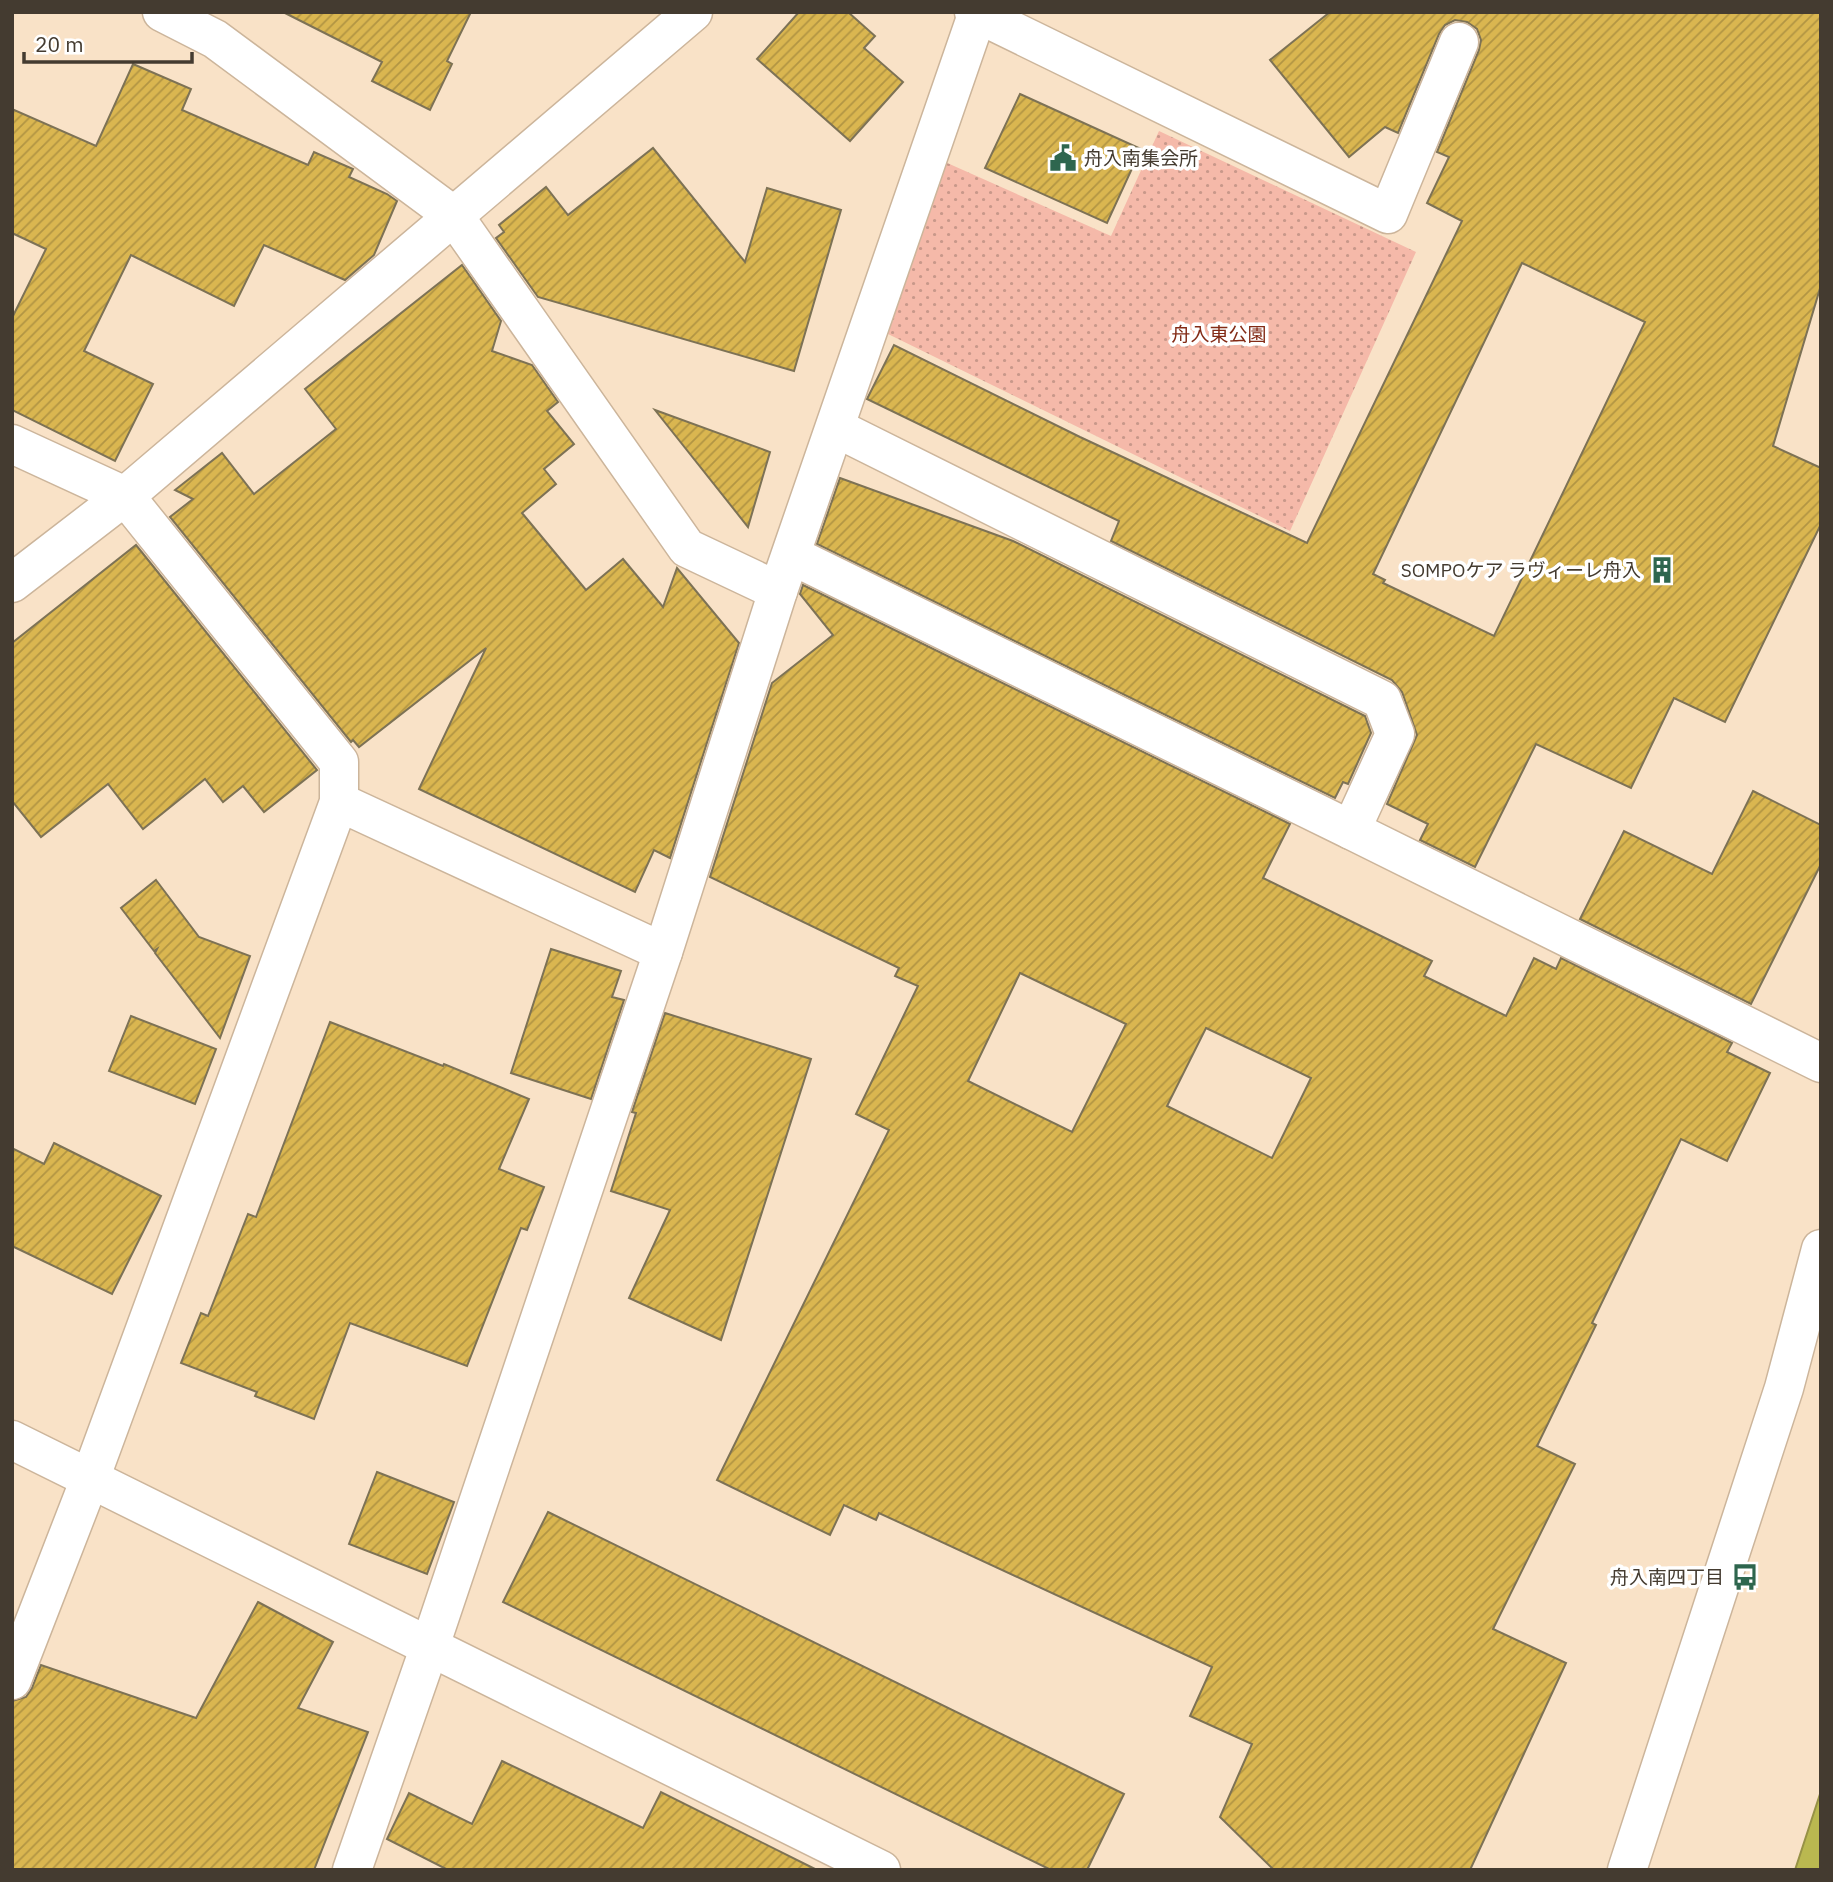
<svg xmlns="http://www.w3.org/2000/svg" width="1833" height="1882" font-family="'IBM Plex Sans','Noto Sans JP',sans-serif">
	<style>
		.park { fill: url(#park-dots) }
		.water { fill: #bab850; stroke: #979246; stroke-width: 2 }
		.building { fill: url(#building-hatch); stroke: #7d7255; stroke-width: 2; fill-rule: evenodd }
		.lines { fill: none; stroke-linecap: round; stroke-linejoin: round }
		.minor-casing { stroke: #ccb59b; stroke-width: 41 }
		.minor { stroke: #fff; stroke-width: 38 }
		.labels { text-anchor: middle; stroke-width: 7; stroke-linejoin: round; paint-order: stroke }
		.poi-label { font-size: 19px; fill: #443b30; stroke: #fff; text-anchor: end }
		.park-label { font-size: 19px; fill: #832b16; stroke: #fff }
	</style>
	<defs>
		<pattern id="park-dots" width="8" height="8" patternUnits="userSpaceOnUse" patternTransform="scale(1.75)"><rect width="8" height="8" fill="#f5b9a9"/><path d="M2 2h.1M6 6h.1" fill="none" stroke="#c8988a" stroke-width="1.8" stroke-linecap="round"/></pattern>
		<pattern id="building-hatch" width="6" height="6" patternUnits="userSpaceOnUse" patternTransform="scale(1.75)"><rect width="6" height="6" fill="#dab650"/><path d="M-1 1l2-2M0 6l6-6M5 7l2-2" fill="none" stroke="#b29543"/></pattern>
	</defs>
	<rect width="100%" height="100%" fill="#f9e2c7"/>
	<polygon class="park" points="1159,131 1416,252 1290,531 888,334 945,162 1111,236"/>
	<polygon class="water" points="1821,1791 1821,1870 1795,1870"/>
	<g class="building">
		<polygon points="283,12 471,12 447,61 452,64 430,110 372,81 382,62"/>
		<polygon points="799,12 848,12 875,36 864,48 903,82 850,141 757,59"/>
		<path d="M1330,12H1821V285L1773,446L1821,468V524L1725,722L1674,698L1631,788L1536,744L1475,867L1420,840L1428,824L1387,804L1417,735L1402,692L1392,680L1111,541L1119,521L867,399L894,345L1080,437L1307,543L1462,221L1427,203L1449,157L1437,152L1479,50L1481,40L1477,29L1467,22L1455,20L1445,25L1439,34L1398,133L1385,127L1349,157L1270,60ZM1522,263L1645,322L1494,636L1383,583L1385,580L1373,574Z"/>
		<polygon points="133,64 191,89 182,110 308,165 314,152 353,169 349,177 387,194 397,201 374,255 345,280 264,245 234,306 131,255 84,351 153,384 115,461 12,410 12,318 46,249 12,233 12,109 96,146"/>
		<polygon points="1020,94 1141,149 1107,223 985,168"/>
		<polygon points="653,148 745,262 767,188 841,210 794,371 538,297 496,238 504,232 499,225 546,187 568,215"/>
		<polygon points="462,265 501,321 492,351 532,365 558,402 547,411 574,444 544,469 556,484 522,513 586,590 623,559 663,607 677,568 739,643 670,858 654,850 635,892 419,789 486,648 359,747 353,740 351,742 170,517 193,499 175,490 222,453 254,494 336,429 305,389"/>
		<polygon points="655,410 770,452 748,527"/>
		<polygon points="840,478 1013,541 1365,716 1371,733 1348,784 1343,782 1335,798 817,544"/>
		<polygon points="136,545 317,770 264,812 243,786 223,802 205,779 143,829 108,784 41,837 12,801 12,643"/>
		<path d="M803,585L1290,824L1263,878L1432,961L1424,976L1506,1016L1534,958L1556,969L1561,958L1732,1043L1727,1052L1770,1073L1727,1161L1681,1139L1592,1323L1596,1325L1537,1446L1575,1464L1493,1629L1566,1663L1470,1870H1274L1220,1817L1252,1744L1190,1716L1212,1667L879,1513L876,1520L844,1505L830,1535L717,1480L889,1130L856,1114L918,986L895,976L899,968L710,877L772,683L833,635L800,594ZM1020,973L1126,1024L1072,1132L968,1081ZM1206,1028L1311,1078L1272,1158L1167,1106Z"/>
		<polygon points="1753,791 1821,825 1821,864 1751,1004 1580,919 1624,831 1712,874"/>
		<polygon points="156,880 199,937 250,956 220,1038 155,953 157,949 154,951 121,908"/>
		<polygon points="551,949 621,971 612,997 624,1000 591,1099 511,1073"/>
		<polygon points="665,1013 811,1059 721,1340 629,1298 670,1210 611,1191 636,1113 632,1112"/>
		<polygon points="131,1016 216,1049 195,1104 109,1071"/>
		<polygon points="330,1022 443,1066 444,1064 529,1099 499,1169 544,1187 527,1230 521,1228 467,1366 350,1323 314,1419 255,1396 257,1392 181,1363 201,1313 208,1316 248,1214 256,1217"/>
		<polygon points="54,1143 161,1196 112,1294 12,1246 12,1148 44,1164"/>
		<polygon points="377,1472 454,1502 427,1574 349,1544"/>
		<polygon points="548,1512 1124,1794 1087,1870 1051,1870 503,1602"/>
		<polygon points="258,1602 333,1642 298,1708 368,1732 314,1870 12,1870 12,1701 26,1697 32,1688 41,1665 196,1718"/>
		<polygon points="502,1761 643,1828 661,1792 817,1870 448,1870 387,1839 409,1793 472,1824"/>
	</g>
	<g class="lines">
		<defs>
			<g id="minor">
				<polyline points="162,12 215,39 454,216 687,548 778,591"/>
				<polyline points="974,12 1388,214 1459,42"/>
				<polyline points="836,428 1382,700 1395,734 1351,830 1821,1063"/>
				<polyline points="12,444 125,496 339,762 339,802 90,1479 12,1680"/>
				<polyline points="791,555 1351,830"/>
				<polyline points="12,583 125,496 693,12"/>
				<polyline points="339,802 663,952"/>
				<polyline points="12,1440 881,1870"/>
				<polyline points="352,1870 430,1646 663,952 778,591 978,12"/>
				<polyline points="1627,1870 1784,1388 1821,1249"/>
			</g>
		</defs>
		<use href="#minor" class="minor-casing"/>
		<use href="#minor" class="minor"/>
	</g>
	<defs>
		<symbol id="civic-bare" viewBox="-9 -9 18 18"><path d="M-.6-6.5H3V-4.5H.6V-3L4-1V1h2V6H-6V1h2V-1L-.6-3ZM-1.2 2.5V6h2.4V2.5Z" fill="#2e664e" stroke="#fff" stroke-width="2.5" paint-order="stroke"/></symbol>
		<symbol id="building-bare" viewBox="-9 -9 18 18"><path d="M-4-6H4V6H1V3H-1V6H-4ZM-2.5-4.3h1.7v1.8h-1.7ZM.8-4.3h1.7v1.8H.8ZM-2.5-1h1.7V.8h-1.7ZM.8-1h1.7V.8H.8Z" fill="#2e664e" stroke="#fff" stroke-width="2.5" paint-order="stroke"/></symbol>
		<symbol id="bus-bare" viewBox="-9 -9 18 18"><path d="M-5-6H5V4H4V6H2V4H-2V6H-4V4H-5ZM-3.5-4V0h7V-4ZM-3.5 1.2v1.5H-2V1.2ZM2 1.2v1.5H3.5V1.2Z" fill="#2e664e" stroke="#fff" stroke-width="2.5" paint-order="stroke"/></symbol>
	</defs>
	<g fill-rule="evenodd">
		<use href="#civic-bare" x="1044" y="139" width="38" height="38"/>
		<use href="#building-bare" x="1643" y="551" width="38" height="38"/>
		<use href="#bus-bare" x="1726" y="1558" width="38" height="38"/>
	</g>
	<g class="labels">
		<g class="poi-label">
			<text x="1084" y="165" text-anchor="start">舟入南集会所</text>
			<text x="1641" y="577">SOMPOケア ラヴィーレ舟入</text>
			<text x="1724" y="1584">舟入南四丁目</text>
		</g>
		<g class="park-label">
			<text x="1219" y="341">舟入東公園</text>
		</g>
	</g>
	<rect width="1833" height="1882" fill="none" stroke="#443b30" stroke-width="28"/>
	<path d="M24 52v10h168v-10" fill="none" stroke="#443b30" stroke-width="3.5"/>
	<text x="35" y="52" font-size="21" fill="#443b30" stroke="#ffffff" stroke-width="5" paint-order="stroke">20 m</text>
</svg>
